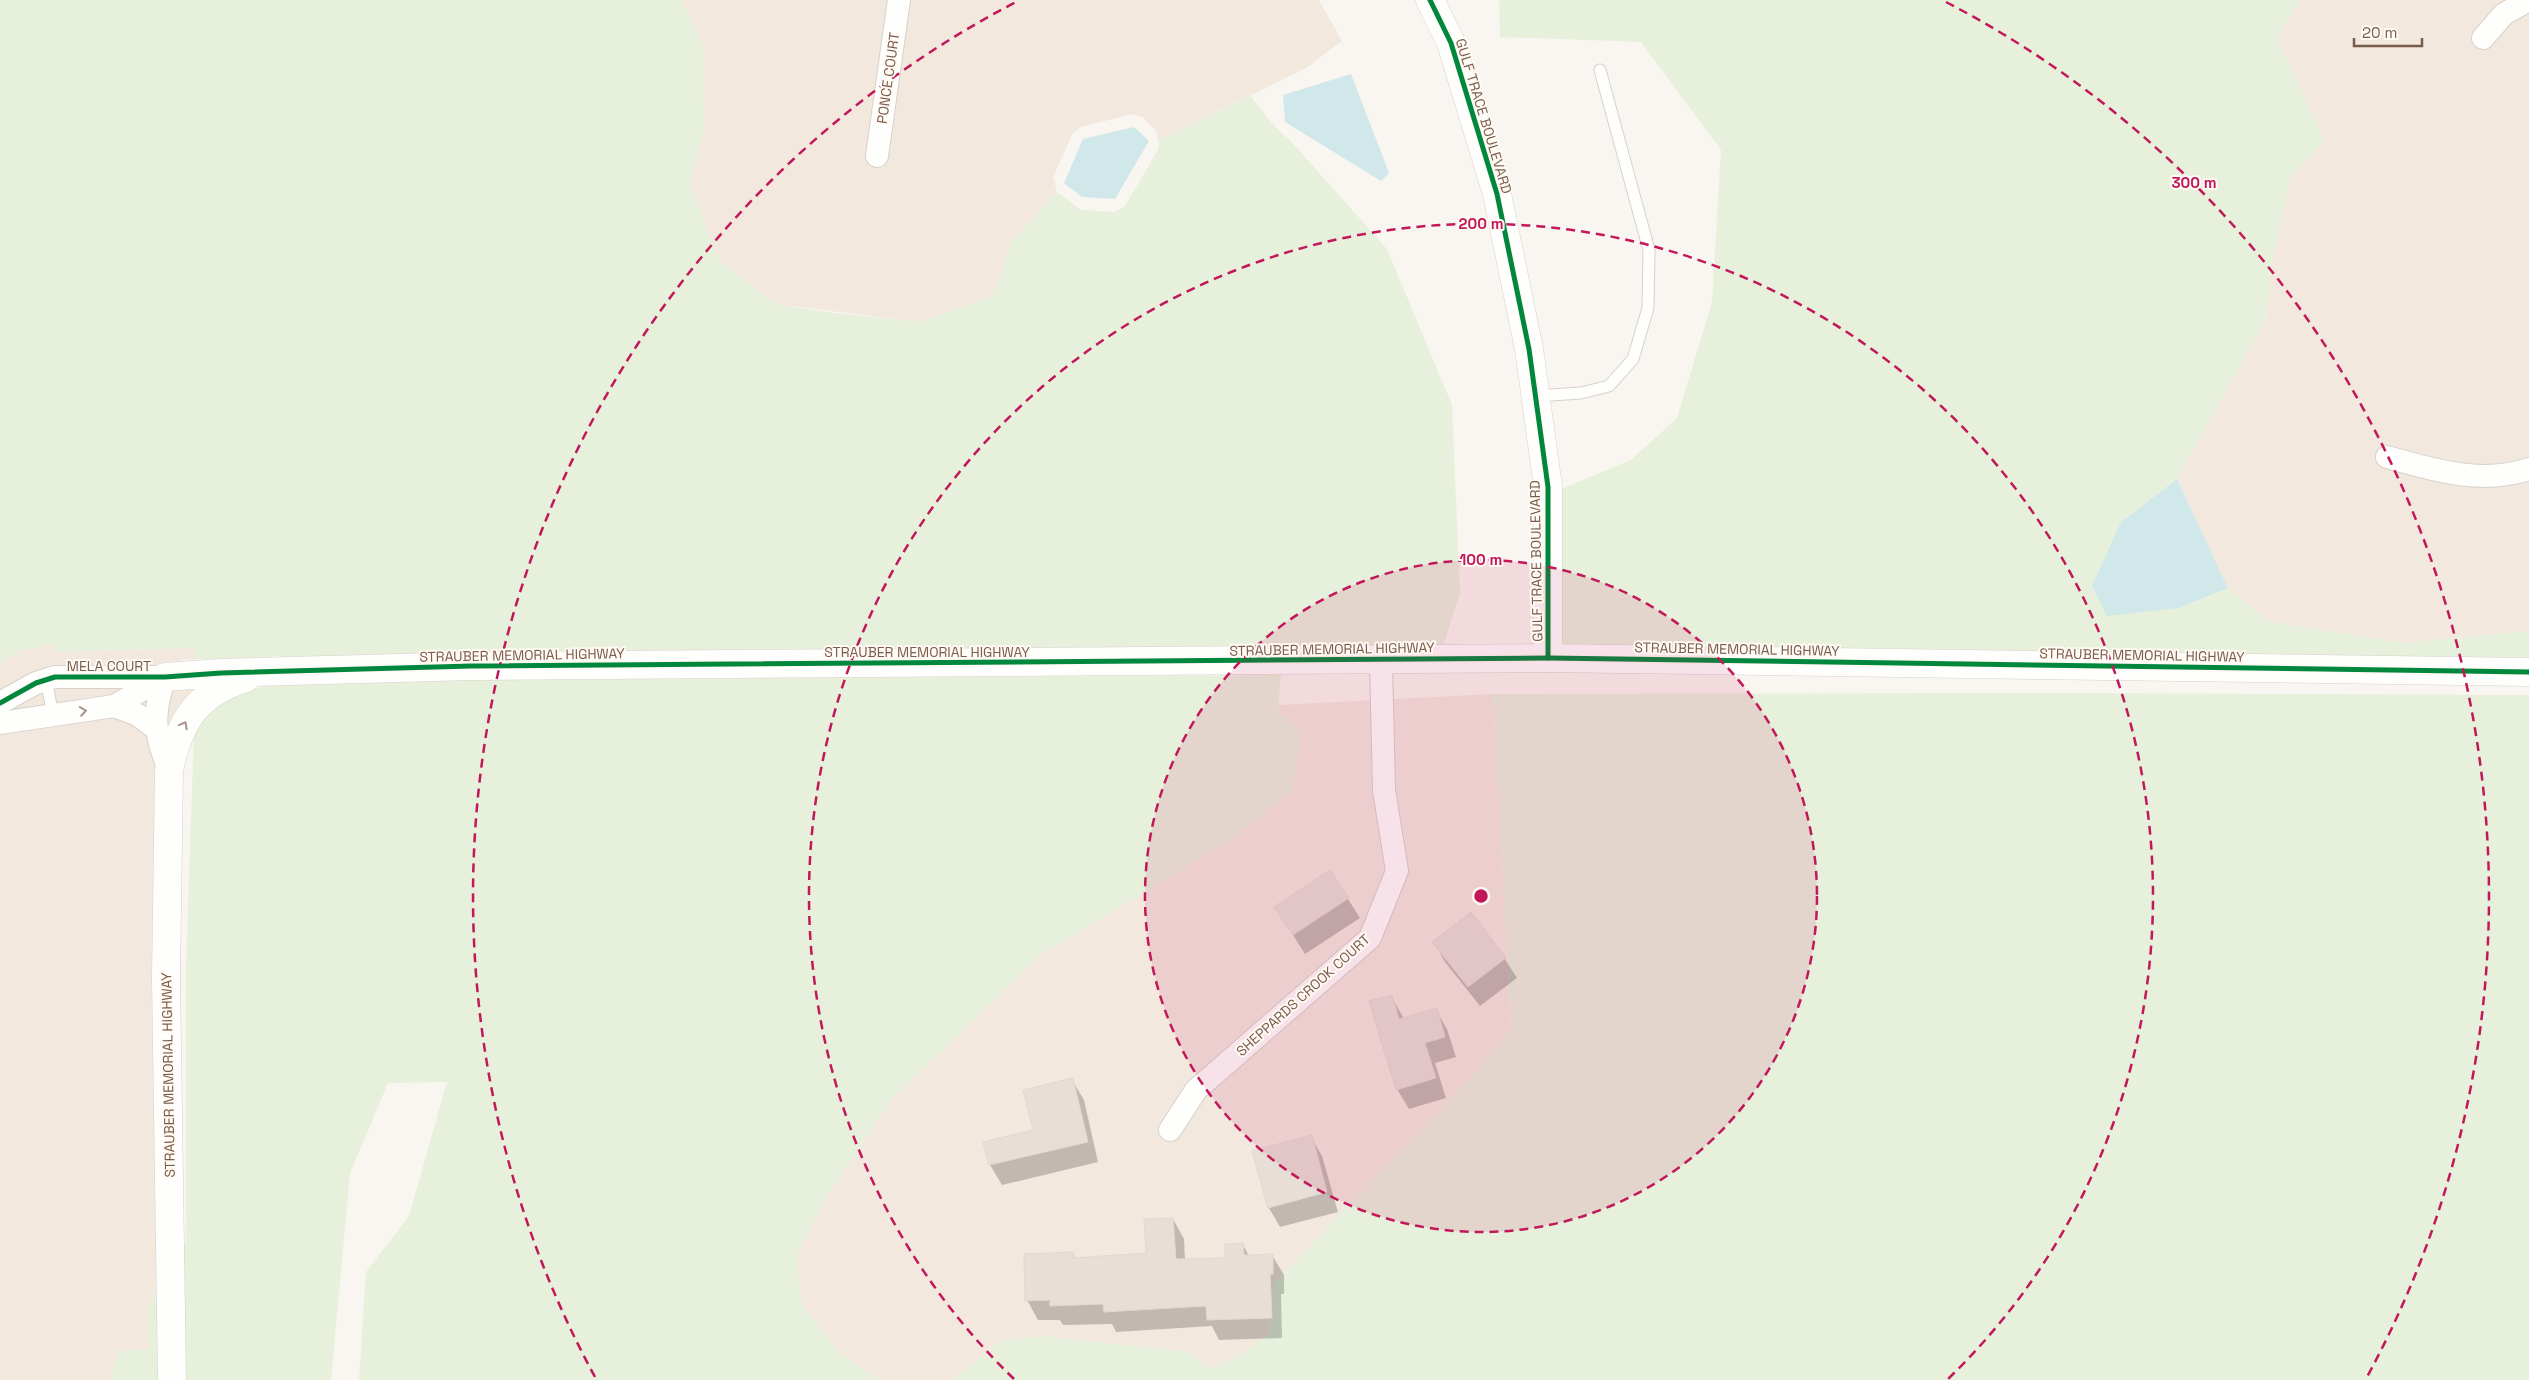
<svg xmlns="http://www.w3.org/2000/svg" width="2529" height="1380" font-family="'Space Grotesk',sans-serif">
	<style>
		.residential { fill: #f2e8de }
		.green { fill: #e7f0db }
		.water { fill: #d0e8ea }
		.shadow { fill: #0003 }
		.building { fill: #e6ded7; stroke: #e2d8d2 }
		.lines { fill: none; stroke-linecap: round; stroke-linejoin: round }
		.service-casing { stroke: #d7d1cb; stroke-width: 13 }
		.minor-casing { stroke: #d7d1cb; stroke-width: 24 }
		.tertiary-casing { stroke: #d7d1cb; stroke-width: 29 }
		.service { stroke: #fefefd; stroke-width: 11 }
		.minor { stroke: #fefefd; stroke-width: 22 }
		.tertiary { stroke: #fefefd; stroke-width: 28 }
		.cycleway-casing { stroke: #fffaf3; stroke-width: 8 }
		.cycleway { stroke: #00873e; stroke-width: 5 }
		.oneway { stroke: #a8958b }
		.ring { fill: none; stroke: #c2185b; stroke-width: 2.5; stroke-dasharray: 9 6 }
		.labels { text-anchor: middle; stroke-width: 4; stroke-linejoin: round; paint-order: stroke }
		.street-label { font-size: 14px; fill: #7a5c4d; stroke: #fffaf3 }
		.centre { fill: #c2185b; stroke: #fffaf3; stroke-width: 2.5 }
		.ring-label { font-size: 15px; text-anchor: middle; font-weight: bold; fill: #c2185b; stroke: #fffaf3; stroke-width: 4; stroke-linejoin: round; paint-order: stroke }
	</style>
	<rect width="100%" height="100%" fill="#f9f5f0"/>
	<g class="residential">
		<polygon points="682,0 1319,0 1342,41 1306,68 1158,141 1156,131 1142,117 1132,114 1081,127 1073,133 1053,177 1057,192 1013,240 992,296 918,322 775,304 718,259 690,185 704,131"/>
		<polygon points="2301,0 2529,0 2529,631 2403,643 2270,622 2228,588 2177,479 2266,319 2273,258 2290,178 2324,140 2277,38"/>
		<polygon points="53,644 53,652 196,648 196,659 182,660 182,685 195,685 195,689 182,704 160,1284 149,1304 149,1349 119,1351 111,1380 0,1380 0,664 18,651"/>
		<polygon points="1493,694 1511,1028 1474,1074 1274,1284 1270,1333 1248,1351 1213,1369 1187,1352 1045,1336 1001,1341 951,1380 881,1380 838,1352 802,1304 796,1256 826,1198 891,1100 1039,956 1232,839 1293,789 1278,712 1279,705"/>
	</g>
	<g class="green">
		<path d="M0,0H682L703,45L704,131L690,185L718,259L775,304L835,313L918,322L992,296L1013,240L1057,192L1081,210L1115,212L1125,206L1159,148L1158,141L1250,96C1261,108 1275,130 1288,138L1387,249L1452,405L1460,593L1443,647L279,658L278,655L268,658L196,659L195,648L53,652V644L18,651L0,664Z"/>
		<polygon points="1499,0 2301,0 2277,38 2324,140 2290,178 2273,258 2266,319 2177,479 2121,522 2179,608 2228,588 2270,622 2403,643 2529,631 2529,659 1560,645 1559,490 1631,460 1677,418 1712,302 1721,150 1641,42 1500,37"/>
		<polygon points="1281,675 1278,712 1301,732 1293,789 1232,839 1039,956 891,1100 826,1198 796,1256 802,1304 838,1352 881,1380 359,1380 366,1272 409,1216 447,1082 388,1083 350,1173 331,1380 184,1380 182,1246 186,1242 186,968 194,730 210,709 234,695 272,684 439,680"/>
		<polygon points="2077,693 2529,695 2529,1380 951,1380 1001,1341 1045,1336 1187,1352 1213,1369 1248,1351 1270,1333 1274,1284 1474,1074 1511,1028 1493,694"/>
		<polygon points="160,1284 161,1380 111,1380 119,1351 149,1349 149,1304"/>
	</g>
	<g class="water">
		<polygon points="1351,74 1389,173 1381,181 1285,122 1283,95"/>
		<polygon points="1134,127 1149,141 1115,199 1082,197 1064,183 1083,139"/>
		<polygon points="2177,479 2228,588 2179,608 2107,616 2092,586 2121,522"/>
	</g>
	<g class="shadow">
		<polygon points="1348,899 1360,918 1305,954 1276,908"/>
		<polygon points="1434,942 1505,959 1517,978 1480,1006 1445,962"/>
		<polygon points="1391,996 1404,1019 1436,1010 1447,1029 1456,1057 1435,1063 1446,1098 1409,1109 1397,1089"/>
		<polygon points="1072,1080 1084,1100 1098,1162 1002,1185 990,1165 985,1143 1034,1131"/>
		<polygon points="1311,1137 1322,1156 1338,1212 1280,1227 1269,1208"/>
		<polygon points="1173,1219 1184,1239 1185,1260 1226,1259 1243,1245 1249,1256 1272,1255 1284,1275 1284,1294 1281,1294 1282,1338 1219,1340 1212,1326 1116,1332 1112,1324 1063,1325 1060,1320 1038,1320 1027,1300 1073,1254 1076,1259 1148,1255"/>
	</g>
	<g class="building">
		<polygon points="1330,870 1349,898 1293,935 1274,907"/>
		<polygon points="1471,912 1506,958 1468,987 1432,942"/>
		<polygon points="1392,995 1399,1019 1437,1008 1445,1037 1425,1043 1436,1078 1396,1090 1369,1001"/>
		<polygon points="1073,1078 1088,1142 989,1165 983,1142 1033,1130 1023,1090"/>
		<polygon points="1312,1135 1327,1192 1268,1208 1252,1151"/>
		<polygon points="1173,1218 1176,1259 1225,1258 1225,1244 1243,1243 1244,1255 1273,1254 1273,1274 1270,1274 1272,1318 1207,1320 1206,1306 1104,1312 1103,1304 1050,1306 1050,1300 1025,1301 1024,1254 1074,1252 1074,1258 1146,1253 1144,1219"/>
	</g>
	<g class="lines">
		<defs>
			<g id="service">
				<polyline points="1536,396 1581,393 1609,386 1633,359 1648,308 1649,250 1600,70"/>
				<polyline points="46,680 53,715"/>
			</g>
			<g id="minor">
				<polyline points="2483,38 2504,14 2529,0"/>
				<polyline points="877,156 899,0"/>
				<path d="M2387,457C2433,470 2482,485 2529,469"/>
				<path d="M165,677C151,718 155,731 169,771"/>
				<polyline points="0,703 36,683 55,677 164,677"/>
				<polyline points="114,706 138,715 155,728"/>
				<polyline points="0,723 114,706 165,677"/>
				<polyline points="1170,1130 1196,1090 1370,938 1397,871 1384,790 1381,661"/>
			</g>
			<g id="tertiary">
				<polyline points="1430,0 1451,43 1497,194 1529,349 1548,487 1548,658"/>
				<polyline points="165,677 221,673 471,666 1548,658 2529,672"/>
				<path d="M172,1380L166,978L169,771C179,722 196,693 246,678"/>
			</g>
		</defs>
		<use href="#service" class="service-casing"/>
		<use href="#minor" class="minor-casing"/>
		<use href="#tertiary" class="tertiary-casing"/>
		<use href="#service" class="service"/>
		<use href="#minor" class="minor"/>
		<use href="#tertiary" class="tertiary"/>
		<defs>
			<g id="cycleway">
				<polyline points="1430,0 1451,43 1497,194 1529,349 1548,487 1548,658"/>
				<polyline points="0,703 36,683 55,677 165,677 221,673 471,666 1548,658 2529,672"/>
			</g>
		</defs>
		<use href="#cycleway" class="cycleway-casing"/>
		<use href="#cycleway" class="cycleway"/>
	</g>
	<defs><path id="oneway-chevron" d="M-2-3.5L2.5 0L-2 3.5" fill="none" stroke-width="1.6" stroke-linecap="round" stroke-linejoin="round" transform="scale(1.25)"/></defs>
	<g class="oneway">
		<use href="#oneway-chevron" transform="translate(83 711) rotate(-9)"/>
		<use href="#oneway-chevron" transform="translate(184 725) rotate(-62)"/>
	</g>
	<circle cx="1481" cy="896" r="336" fill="#c2185b" fill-opacity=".12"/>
	<g class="ring">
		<circle cx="1481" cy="896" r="336"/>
		<path d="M1014 1379A672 672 0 1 1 1948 1379"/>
		<path d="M595 1377A1008 1008 0 0 1 1016 2M1946 2A1008 1008 0 0 1 2367 1377"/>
	</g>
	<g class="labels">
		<g class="street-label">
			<text transform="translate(888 78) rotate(-82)" y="5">PONCE COURT</text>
			<text transform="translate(1484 116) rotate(73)" y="5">GULF TRACE BOULEVARD</text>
			<text transform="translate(1536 561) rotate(-91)" y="5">GULF TRACE BOULEVARD</text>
			<text transform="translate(1332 649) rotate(-1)" y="5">STRAUBER MEMORIAL HIGHWAY</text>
			<text transform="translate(1737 649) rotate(1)" y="5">STRAUBER MEMORIAL HIGHWAY</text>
			<text x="927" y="657">STRAUBER MEMORIAL HIGHWAY</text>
			<text transform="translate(522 655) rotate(-1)" y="5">STRAUBER MEMORIAL HIGHWAY</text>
			<text transform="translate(2142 655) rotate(1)" y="5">STRAUBER MEMORIAL HIGHWAY</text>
			<text x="109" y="671">MELA COURT</text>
			<text transform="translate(1303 995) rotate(-42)" y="5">SHEPPARDS CROOK COURT</text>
			<text transform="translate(168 1075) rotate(-91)" y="5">STRAUBER MEMORIAL HIGHWAY</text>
		</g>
	</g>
	<circle cx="1481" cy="896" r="8" class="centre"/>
	<g class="ring-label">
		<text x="2194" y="188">300 m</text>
		<text x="1481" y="229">200 m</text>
		<text x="1481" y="565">100 m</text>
	</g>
	<path d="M2354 38v8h68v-8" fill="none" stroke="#7a5c4d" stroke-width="2.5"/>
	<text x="2362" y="38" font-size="15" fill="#7a5c4d" stroke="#fffaf3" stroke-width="4" paint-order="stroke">20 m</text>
</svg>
